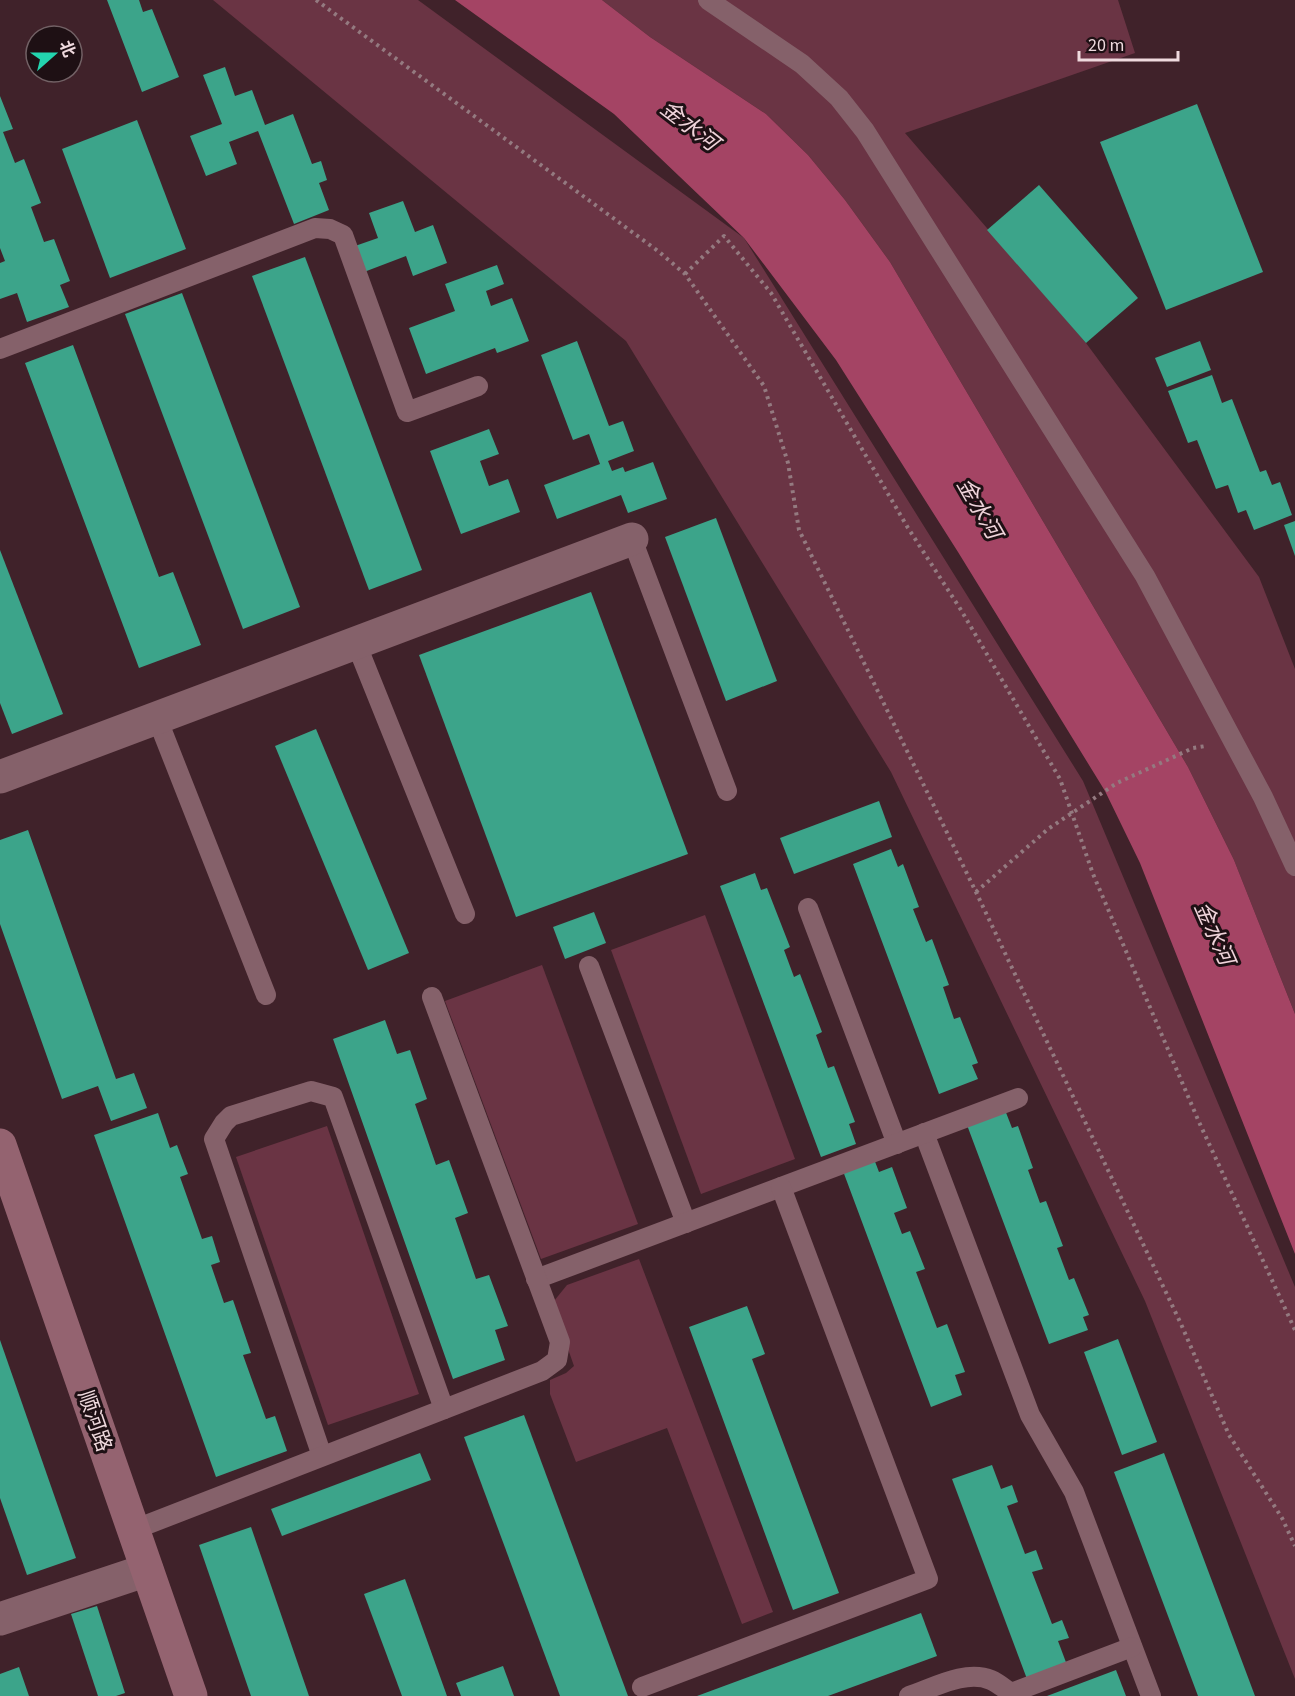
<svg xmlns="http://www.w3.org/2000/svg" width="1295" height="1696" font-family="'Source Sans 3','Noto Sans SC',sans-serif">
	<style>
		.green { fill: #6a3444 }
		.water { fill: #a44464 }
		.building { fill: #3ca48a }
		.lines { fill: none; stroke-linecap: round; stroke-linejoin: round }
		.path { stroke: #947a80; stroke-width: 4; stroke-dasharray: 3 4.5; stroke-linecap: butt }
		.lane { stroke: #85616a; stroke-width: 20 }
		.street { stroke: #85616a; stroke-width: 33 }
		.secondary { stroke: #946370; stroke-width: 33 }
		.labels { text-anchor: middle; stroke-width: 6; stroke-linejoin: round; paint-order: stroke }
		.street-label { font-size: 21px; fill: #efdade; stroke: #1e1014 }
		.water-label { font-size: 22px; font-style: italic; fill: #f0d4db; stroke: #1e1014 }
	</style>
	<rect width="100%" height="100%" fill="#40222a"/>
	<g class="green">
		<polygon points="213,0 418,0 744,238 1083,781 1295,1287 1295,1679 1145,1301 891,772 626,341"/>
		<polygon points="602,0 1118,0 1135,53 905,133 1086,343 1259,577 1295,669 1295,1014 1234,860 1188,767 890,262 845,200 808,155 766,114 650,37"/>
		<polygon points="705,915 795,1159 701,1194 611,950"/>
		<polygon points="542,965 638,1224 541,1259 445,1001"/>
		<polygon points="327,1126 419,1394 328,1425 236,1157"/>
		<polygon points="639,1259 773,1612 742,1624 667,1428 576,1462 550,1394 550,1380 566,1373 574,1366 554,1309 554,1301 567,1285"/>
	</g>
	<polygon class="water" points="455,0 602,0 650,37 766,114 808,155 845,200 890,262 1188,767 1234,860 1295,1014 1295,1254 1140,863 1105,791 958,552 836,360 744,238 614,114"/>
	<g class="building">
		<polygon points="107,0 139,0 143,12 152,9 179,77 142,92"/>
		<polygon points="225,67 235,96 252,90 265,125 293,114 312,164 321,161 327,180 319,183 329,210 294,224 258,131 229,142 237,164 206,176 190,136 222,124 203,75"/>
		<polygon points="0,96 13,129 3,132 15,163 24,159 41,203 31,207 44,242 54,239 70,281 60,285 69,307 27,322 17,293 0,299 0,263 5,261 0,248"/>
		<polygon points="1197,104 1263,272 1166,310 1100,142"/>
		<polygon points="137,120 186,249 110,278 62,149"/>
		<polygon points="1039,185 1138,298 1086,343 987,230"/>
		<polygon points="403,201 415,232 433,225 447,263 413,276 406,256 364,272 355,246 378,238 369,213"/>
		<polygon points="305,257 422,570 369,590 252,276"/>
		<polygon points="497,265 504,284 486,291 491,306 512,298 529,341 497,353 495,348 426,374 409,328 455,311 445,284"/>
		<polygon points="182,293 300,607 243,629 125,314"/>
		<polygon points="577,341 609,426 623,421 634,451 608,461 612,471 623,467 625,472 653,462 667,499 628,513 621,495 557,519 544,485 600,464 589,434 573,440 541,355"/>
		<polygon points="1200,341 1211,370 1167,387 1155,358"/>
		<polygon points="73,345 159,577 173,572 201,645 139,668 25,363"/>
		<polygon points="1212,375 1222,403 1232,399 1260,472 1266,470 1272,485 1280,482 1292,515 1254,530 1246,510 1238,513 1228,485 1216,489 1197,440 1188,443 1168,391"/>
		<polygon points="489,429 499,454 480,461 489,486 508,479 520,512 461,534 430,451"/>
		<polygon points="716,518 777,681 726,701 665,537"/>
		<polygon points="1295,521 1295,556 1284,525"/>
		<polygon points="0,550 63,714 12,734 0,703"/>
		<polygon points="591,592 688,854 516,917 419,655"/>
		<polygon points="316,729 409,953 368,970 275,746"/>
		<polygon points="879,801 892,837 794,874 780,838"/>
		<polygon points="28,830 116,1079 134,1073 147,1108 111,1121 98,1086 62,1099 0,924 0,840"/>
		<polygon points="891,849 898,867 903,864 919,907 913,909 926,942 932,939 949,985 943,987 954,1019 960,1017 978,1063 972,1065 978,1079 939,1094 853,864"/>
		<polygon points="755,873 761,890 767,888 790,947 784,950 794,977 800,974 822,1032 816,1035 828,1068 834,1066 855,1122 849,1124 856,1144 821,1157 720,886"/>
		<polygon points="594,912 606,943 565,959 553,927"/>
		<polygon points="385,1020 397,1054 410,1050 427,1099 415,1104 436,1165 449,1160 468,1213 455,1218 476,1279 489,1275 508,1326 495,1330 505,1360 453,1379 333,1039"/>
		<polygon points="1005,1110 1012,1128 1018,1126 1033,1168 1028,1170 1040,1203 1046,1201 1063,1246 1057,1248 1069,1280 1074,1278 1089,1315 1083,1317 1088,1330 1049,1344 967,1125"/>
		<polygon points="158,1113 170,1148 177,1145 188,1174 180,1177 202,1239 212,1236 220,1262 211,1265 224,1303 233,1300 251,1353 243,1355 266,1419 275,1416 287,1451 216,1477 94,1135"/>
		<polygon points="874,1159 879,1172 892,1167 907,1208 894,1213 902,1234 910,1231 925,1269 916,1272 937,1328 947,1324 965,1372 955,1375 962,1395 931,1407 843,1171"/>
		<polygon points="747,1306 765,1354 752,1359 839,1593 793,1610 689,1327"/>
		<polygon points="1118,1339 1157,1442 1122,1455 1084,1352"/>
		<polygon points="0,1340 76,1558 27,1575 0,1498"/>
		<polygon points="524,1415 628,1696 560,1696 464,1437"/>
		<polygon points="420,1453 431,1480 282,1536 271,1509"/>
		<polygon points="1164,1453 1255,1696 1198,1696 1114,1472"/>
		<polygon points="992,1465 1001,1489 1012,1485 1018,1502 1007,1506 1025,1554 1036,1550 1043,1569 1032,1572 1052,1624 1062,1620 1069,1638 1058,1641 1067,1665 1027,1679 952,1479"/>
		<polygon points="251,1527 309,1696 251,1696 199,1545"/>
		<polygon points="405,1579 447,1696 402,1696 364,1594"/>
		<polygon points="97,1606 125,1693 116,1696 98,1696 71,1614"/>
		<polygon points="921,1613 937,1656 828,1696 697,1696"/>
		<polygon points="503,1666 514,1696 461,1696 456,1683"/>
		<polygon points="19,1667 29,1696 0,1696 0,1674"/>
		<polygon points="1116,1670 1126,1696 1047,1696"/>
	</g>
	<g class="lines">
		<g class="path">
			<polyline points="316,0 658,251 685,274 764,386 788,463 799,530 976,892 1181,1324 1229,1435 1282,1518 1295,1546"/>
			<polyline points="685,274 724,236 771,293 908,528 961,610 1060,779 1093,874 1199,1122 1295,1330"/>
			<polyline points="976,892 1048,829 1117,783 1193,748 1206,746"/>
		</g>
		<g class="lane">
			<polyline points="708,0 802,64 839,98 865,131 1145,576 1263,797 1295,866"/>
			<polyline points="0,349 315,228 330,229 343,235 407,412 478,386"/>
			<polyline points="632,539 727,791"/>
			<polyline points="356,643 465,914"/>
			<polyline points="157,718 266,995"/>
			<polyline points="808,908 897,1144"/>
			<polyline points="589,966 686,1223"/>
			<polyline points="924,1133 1030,1415 1074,1492 1151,1696"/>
			<polyline points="536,1279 1018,1098"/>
			<polyline points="322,1456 214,1139 224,1123 231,1116 311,1091 333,1097 444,1409"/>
			<polyline points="133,1530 542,1371 557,1360 560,1342 432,997"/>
			<polyline points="642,1687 928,1579 781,1187"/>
			<path d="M909,1696C933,1688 966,1669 991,1680C998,1683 1005,1689 1011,1693L1132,1647"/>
		</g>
		<g class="street">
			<polyline points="0,777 632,539"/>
			<polyline points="0,1619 147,1570"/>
		</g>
		<polyline class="secondary" points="0,1145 191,1696"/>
	</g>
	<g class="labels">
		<g class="street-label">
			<text transform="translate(95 1421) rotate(71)" y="7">顺河路</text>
		</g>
		<g class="water-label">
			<text transform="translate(690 125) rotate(38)" y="8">金水河</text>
			<text transform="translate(980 508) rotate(60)" y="8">金水河</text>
			<text transform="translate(1215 933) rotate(66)" y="8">金水河</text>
		</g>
	</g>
	<g transform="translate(54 54) rotate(69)"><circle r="28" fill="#1e1014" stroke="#726165" stroke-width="1.5"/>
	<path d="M0-4.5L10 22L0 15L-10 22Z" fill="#23d5af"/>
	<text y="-9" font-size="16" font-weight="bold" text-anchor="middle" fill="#efdade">北</text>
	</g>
	<path d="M1079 51v9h99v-9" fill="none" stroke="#efdade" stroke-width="3"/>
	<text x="1088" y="51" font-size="18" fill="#efdade" stroke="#1e1014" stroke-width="4.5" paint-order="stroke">20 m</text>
</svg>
